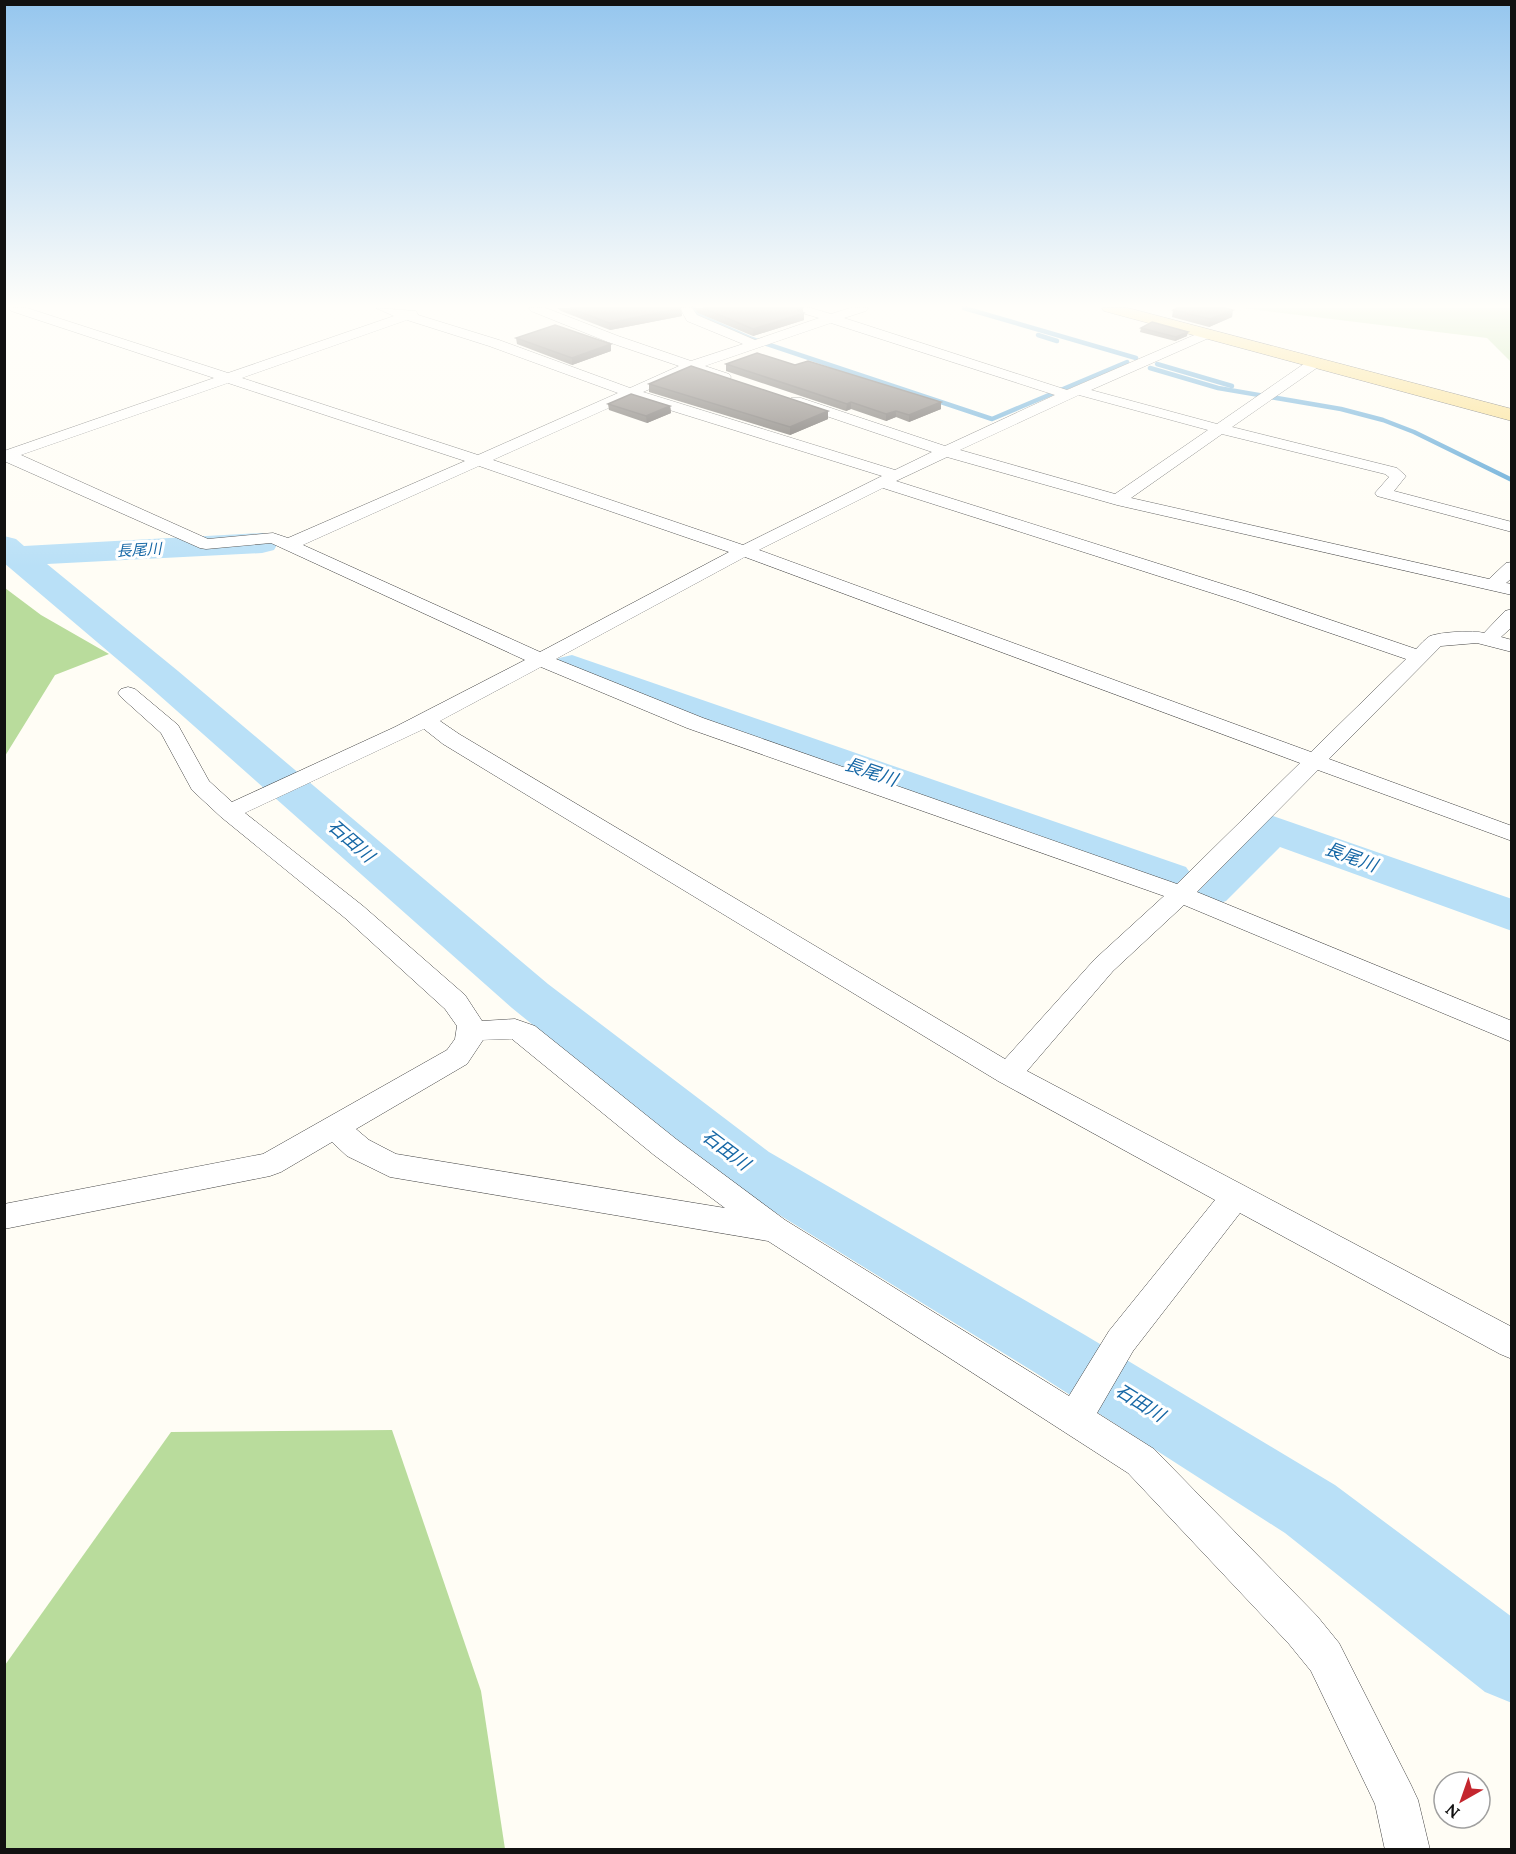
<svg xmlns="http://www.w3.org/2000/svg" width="1516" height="1854" font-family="Lora,'Noto Sans JP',serif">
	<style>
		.forest { fill: #b9dc9c }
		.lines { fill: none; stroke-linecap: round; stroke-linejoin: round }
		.stream { stroke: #3f96cf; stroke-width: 4.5 }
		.river { fill: #b9e0f7; fill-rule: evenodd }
		.street-casing { stroke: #444; stroke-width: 1 }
		.primary-casing { stroke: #222; stroke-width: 1 }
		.street { fill: #fff; fill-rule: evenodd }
		.primary { fill: #f9d66b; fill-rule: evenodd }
		.wall { fill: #4d4742 }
		.shaded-wall { fill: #3f3936 }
		.building { fill: #5a524d; stroke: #3f3936; stroke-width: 1.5 }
		.labels { text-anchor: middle; stroke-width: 6; stroke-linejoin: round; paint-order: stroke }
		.far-water-label { font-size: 15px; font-style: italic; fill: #1768a6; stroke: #fff }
		.water-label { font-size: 18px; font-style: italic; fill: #1768a6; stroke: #fff }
	</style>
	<rect width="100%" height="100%" fill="#fffdf5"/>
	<g class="forest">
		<polygon points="1242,308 1511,308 1511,362 1487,338"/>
		<polygon points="5,588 41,615 109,654 55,675 5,756"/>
		<polygon points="392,1430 481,1691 505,1849 5,1849 5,1665 171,1432"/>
	</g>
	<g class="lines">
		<g class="stream">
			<polyline points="694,308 698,315 752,339 992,419 1127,362"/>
			<polyline points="964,308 1136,358"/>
			<polyline points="1038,335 1057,341"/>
			<polyline points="1157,364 1232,386"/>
			<polyline points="1150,368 1218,388 1341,409 1383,420 1414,432 1512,480"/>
		</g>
		<g class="river">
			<polygon points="262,533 274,536 278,543 274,550 262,553 47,564 178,671 548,984 769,1152 1085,1335 1335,1485 1512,1617 1512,1703 1485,1692 1285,1533 1039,1375 729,1184 512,1008 150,687 4,563 4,536 16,539 24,546"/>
			<polygon points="572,655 1186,867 1193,877 1186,887 1170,891 1154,887 559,674 553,666 559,658"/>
			<polygon points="1273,816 1512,899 1512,931 1280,847 1226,901 1210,906 1194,901 1187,891 1194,881 1257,820"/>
		</g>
		<defs>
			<path id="street" d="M9,308H27L228,373L394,316L376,308L416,311L418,315L499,340L630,388L679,366L608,342L531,311L529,308H546L618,336L691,361L743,344L687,321L680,308H692L697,315L755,340L819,318L795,311L793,308H811L831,314L850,308H868L866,311L844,318L1067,390L1206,330L1213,334L1211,337L1091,390L1217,424L1311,359H1321L1323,362L1321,365L1232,427L1397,468L1406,476L1394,491L1512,522V532L1377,496L1375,493L1389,477L1385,474L1222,434L1131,498L1489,579L1506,563L1512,562V578L1506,583L1512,584V595L1117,505L947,457L896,481L1251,593L1416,649C1420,645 1425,639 1430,636C1441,632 1473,630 1484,633L1505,611L1512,609V627L1501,637L1512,640V652L1477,643L1441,646L1329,759L1512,826V841L1318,770L1197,892L1512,1021V1042L1184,905L1113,971L1027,1071L1512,1327V1359L1500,1354L1240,1213L1133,1351L1097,1413L1154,1449L1317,1616L1339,1643L1411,1785L1418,1800L1430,1850H1385L1375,1804L1311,1671L1289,1644L1128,1473L768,1241L390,1177L347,1156L332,1142L281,1172L270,1176L4,1229V1204L263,1154L447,1050L455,1039L457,1026L445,1009L345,918L221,817L192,790L161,733L121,697L118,693L121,689L128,687L135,689L178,725L209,781L232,802L395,727L525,660L271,543L206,549L200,548L4,461V451L214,378L11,311ZM407,320L489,346L618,393L478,455L242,378ZM831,323L1055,395L945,446L801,398H791L789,401L791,404L932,452L895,470L643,392L692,371L719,380H729L731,377L729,374L705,366ZM228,383L465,461L288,538L273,533L208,539L21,455ZM1079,395L1208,430L1115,494L960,450ZM631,398L882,476L743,545L493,460ZM479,466L729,552L540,652L303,545ZM883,488L1237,601L1406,659L1311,752L759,550ZM745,557L1300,763L1177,884L703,718L556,659ZM541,667L687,728L1164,896L1095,959L1005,1059L459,734L440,721ZM424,729L443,744L998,1081L1215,1200L1109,1331L1069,1396L785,1220L676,1139L535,1026L515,1019L482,1021L465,995L363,906L245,813ZM512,1039L654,1155L725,1208L396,1154L369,1140L356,1129L467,1064L483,1040Z"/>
			<polygon id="primary" points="1102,308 1128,308 1512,409 1512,421 1104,311"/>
		</defs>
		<use href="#street" class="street-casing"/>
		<use href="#primary" class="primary-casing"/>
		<use href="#street" class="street"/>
		<use href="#primary" class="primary"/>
	</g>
	<g class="wall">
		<polygon points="557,308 681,308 682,316 610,330 561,311"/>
		<polygon points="694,308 802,308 804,320 753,336 698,313"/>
		<polygon points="1173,310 1232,317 1209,327 1172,317"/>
		<polygon points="1141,328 1187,336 1175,341 1140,332"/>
		<polygon points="516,338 611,344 611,351 572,365 517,344"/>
		<polygon points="726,364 795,365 941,402 941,409 909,422 896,417 886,421 851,409 846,411 726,371"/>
		<polygon points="649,384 828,419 790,435 649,392"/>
		<polygon points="608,404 670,406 671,413 647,423 609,410"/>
	</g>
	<g class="shaded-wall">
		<polygon points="681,308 682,316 610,330 609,323"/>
		<polygon points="803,308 803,313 804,313 804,320 753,336 753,329"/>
		<polygon points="1233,310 1232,317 1209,327 1210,319"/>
		<polygon points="1188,332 1187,336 1175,341 1176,337"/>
		<polygon points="611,344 611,351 572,365 572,358"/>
		<polygon points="851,402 851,409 846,411 847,404"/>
		<polygon points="941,402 941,409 909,422 909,415"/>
		<polygon points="670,406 671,413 647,423 646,416"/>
		<polygon points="828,411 828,419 790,435 790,427"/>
		<polygon points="896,411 896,417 886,421 886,414"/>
	</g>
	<g class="building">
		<polygon points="570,308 681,308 609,323"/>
		<polygon points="703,308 803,308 797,310 804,313 753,329"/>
		<polygon points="1177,308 1226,308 1233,310 1210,319 1173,310"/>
		<polygon points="1152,322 1188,332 1176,337 1141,328"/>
		<polygon points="555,325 611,344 572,358 516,338"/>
		<polygon points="757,353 795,365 808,361 941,402 909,415 896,411 886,414 851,402 847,404 726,364"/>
		<polygon points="691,366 828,411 790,427 649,384"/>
		<polygon points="631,394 670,406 646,416 608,404"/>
	</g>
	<linearGradient id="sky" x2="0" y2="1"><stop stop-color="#95c6ee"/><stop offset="0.54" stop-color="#fffefa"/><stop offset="1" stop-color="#fffefa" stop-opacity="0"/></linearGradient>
	<rect width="1516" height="567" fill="url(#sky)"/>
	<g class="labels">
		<g class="far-water-label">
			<text transform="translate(139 550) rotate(-3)" y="5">長尾川</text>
		</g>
		<g class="water-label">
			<text transform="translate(871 772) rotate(19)" y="6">長尾川</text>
			<text transform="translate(351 841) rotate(41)" y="6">石田川</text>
			<text transform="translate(1351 857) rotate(20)" y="6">長尾川</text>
			<text transform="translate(726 1150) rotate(37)" y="6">石田川</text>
			<text transform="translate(1140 1403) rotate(32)" y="6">石田川</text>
		</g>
	</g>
	<rect width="1516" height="1854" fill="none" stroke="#111111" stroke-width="12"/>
	<g transform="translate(1462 1800) rotate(220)"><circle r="28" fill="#ffffff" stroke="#a0a0a0" stroke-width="1.5"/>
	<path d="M0-4.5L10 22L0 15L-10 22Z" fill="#c4262e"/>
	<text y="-9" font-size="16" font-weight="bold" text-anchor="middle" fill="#111111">N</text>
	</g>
</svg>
